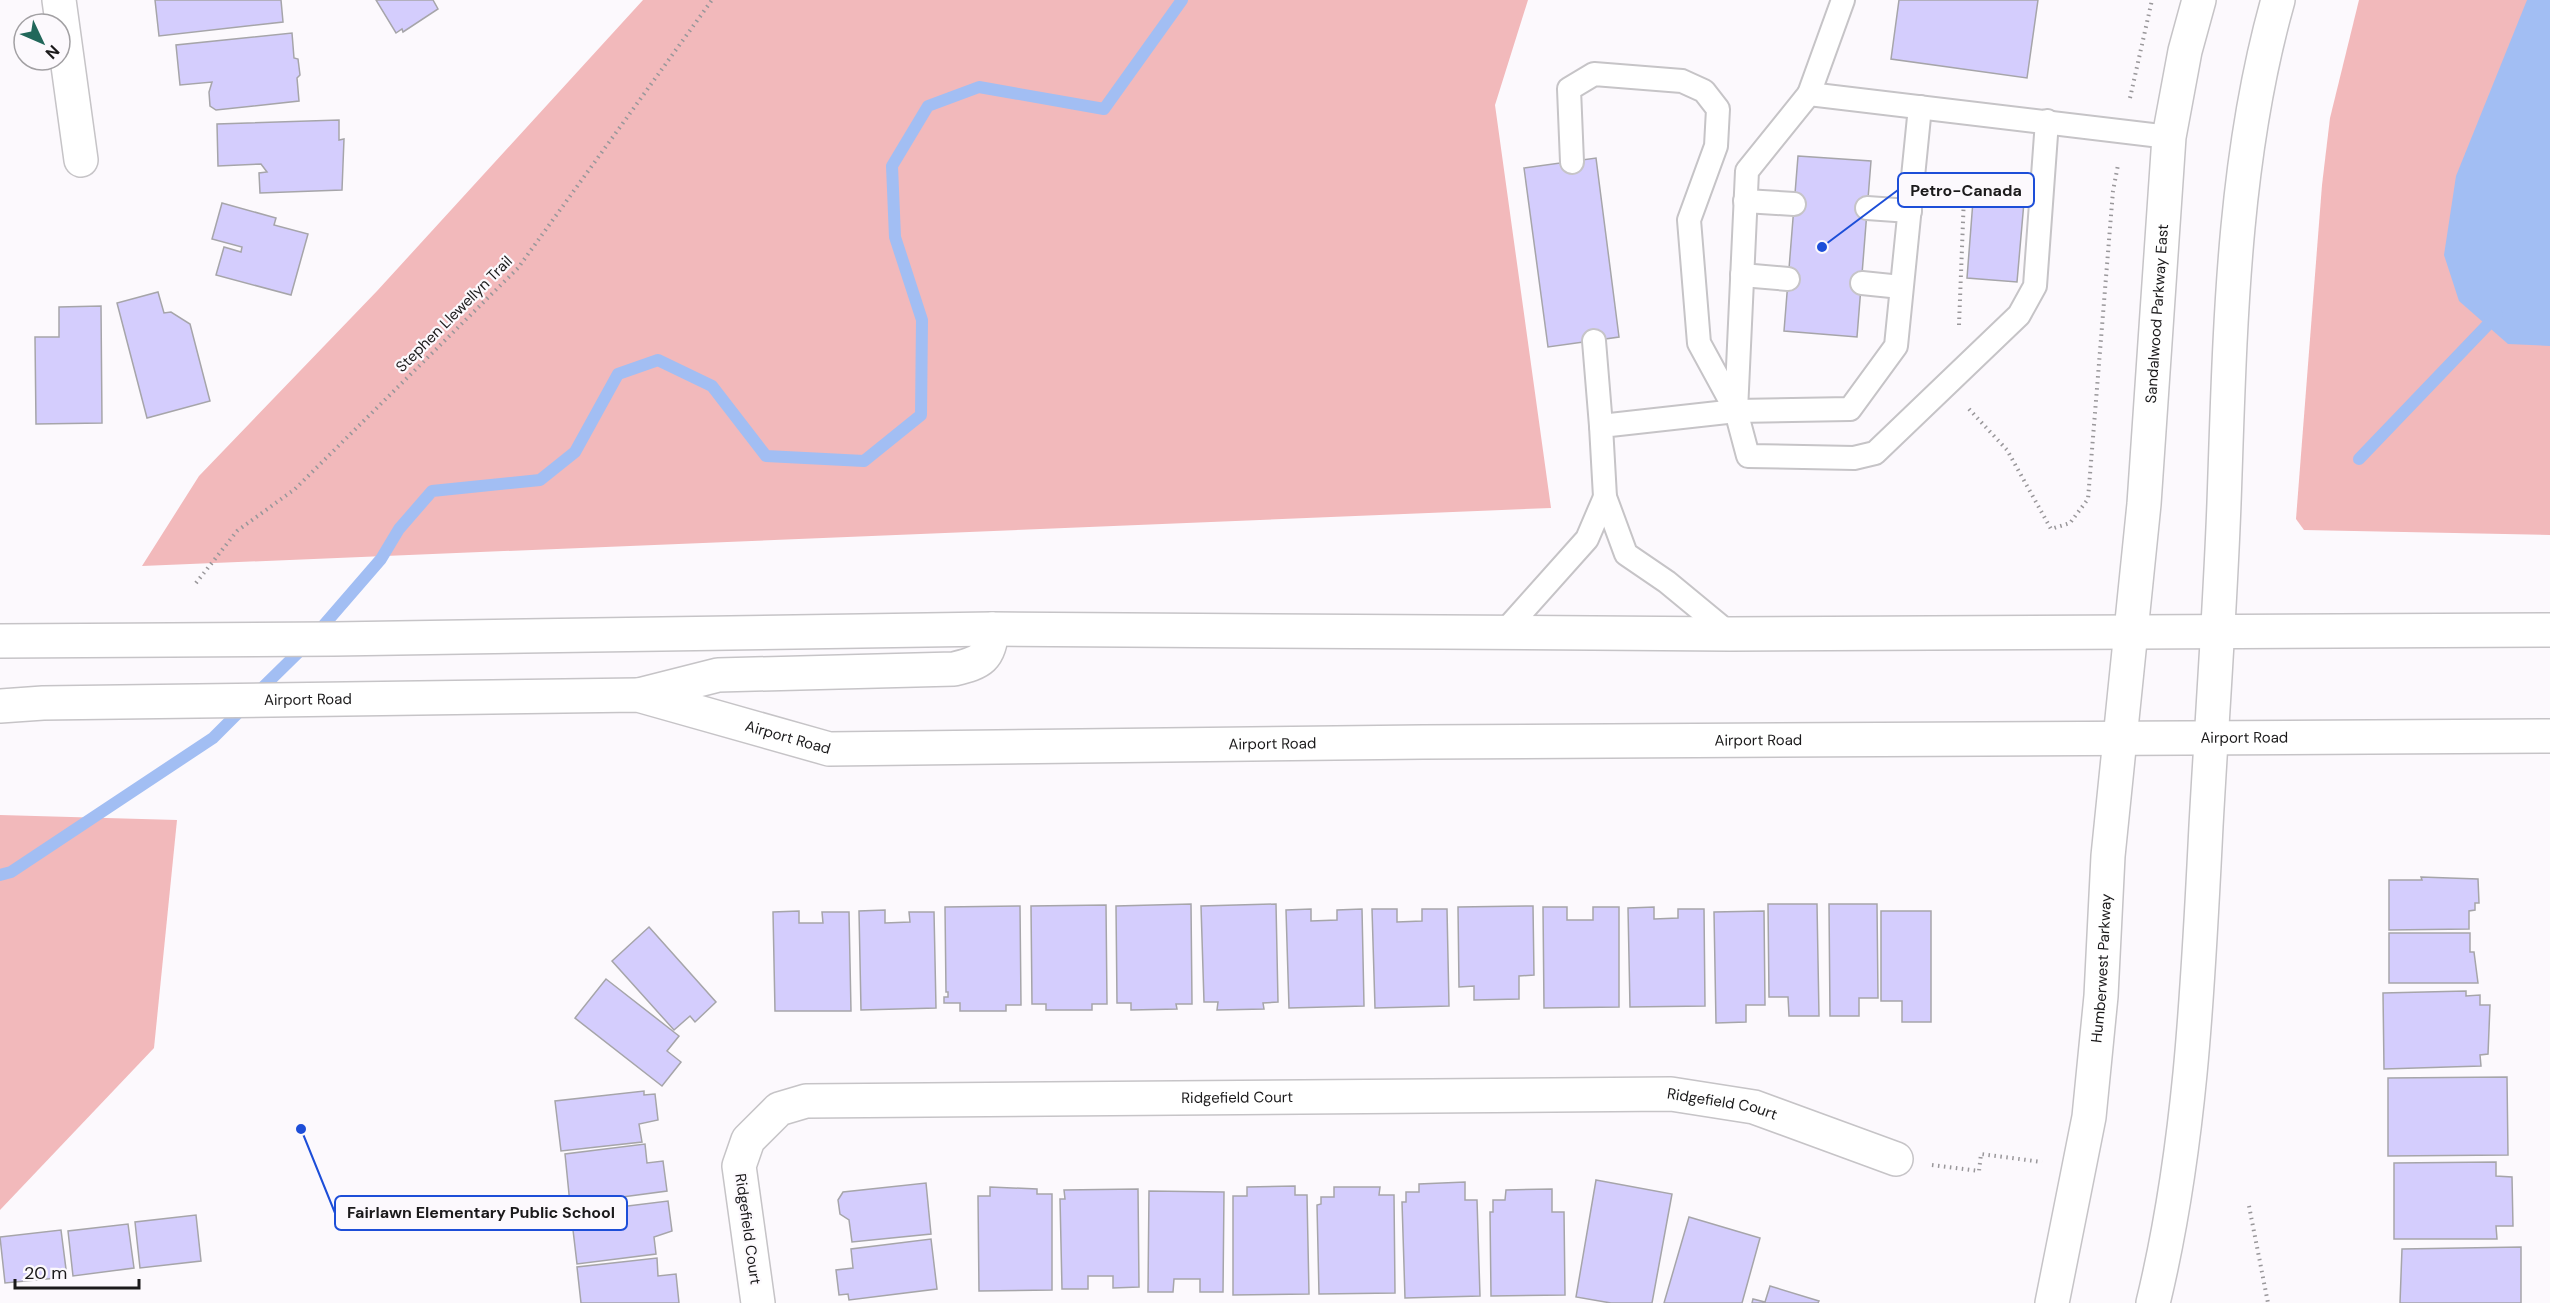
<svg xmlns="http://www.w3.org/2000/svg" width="2550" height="1303" font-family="'DM Sans',sans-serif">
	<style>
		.green { fill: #f2b9bb }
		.water { fill: #a2bef3 }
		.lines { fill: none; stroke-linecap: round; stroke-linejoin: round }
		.stream { stroke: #a2bef3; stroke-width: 12 }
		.building { fill: #d4cdfd; stroke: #a6a5a9; stroke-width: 1.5 }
		.lane-casing { stroke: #c6c4c7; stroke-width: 26 }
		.street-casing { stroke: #c6c4c7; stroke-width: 36 }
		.secondary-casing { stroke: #c6c4c7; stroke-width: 36 }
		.path { stroke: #99979a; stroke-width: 4; stroke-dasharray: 1.5 4.5; stroke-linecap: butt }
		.lane { stroke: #fff; stroke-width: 22 }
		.street { stroke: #fff; stroke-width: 33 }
		.secondary { stroke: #fff; stroke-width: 33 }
		.labels { text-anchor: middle; stroke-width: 4.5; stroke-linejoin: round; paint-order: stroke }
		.street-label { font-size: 15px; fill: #1b1a1b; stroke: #fcf9fd }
		.leader { fill: none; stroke: #1d4ed8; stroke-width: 2 }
		.callout-dot { fill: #1d4ed8; stroke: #fcf9fd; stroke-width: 2 }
		.callout { fill: #fcf9fd; stroke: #1d4ed8; stroke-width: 2 }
		.callout-label { font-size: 16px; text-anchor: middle; font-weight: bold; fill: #1b1a1b }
	</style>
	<rect width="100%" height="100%" fill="#fcf9fd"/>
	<g class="green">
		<polygon points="643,0 1528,0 1495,105 1551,508 142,566 199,476 377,291"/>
		<polygon points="2359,0 2550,0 2550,535 2304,530 2296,519 2322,185 2330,118"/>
		<polygon points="0,815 177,820 154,1048 0,1210"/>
	</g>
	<polygon class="water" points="2527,0 2550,0 2550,346 2508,344 2459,301 2444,255 2456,176"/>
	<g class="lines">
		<g class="stream">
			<polyline points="2359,459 2497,315"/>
			<polyline points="257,693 310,641 381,559 399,529 432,491 540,480 575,452 618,374 658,360 712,386 766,456 864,461 921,415 922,320 895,237 892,166 928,106 979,87 1104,109 1182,0"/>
			<polyline points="0,875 11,872 213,738 245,706"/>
		</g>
	</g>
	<g class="building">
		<polygon points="155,0 281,0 283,22 159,36"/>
		<polygon points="376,0 433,0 438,9 403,32 402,29 396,33"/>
		<polygon points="1899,0 2038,0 2027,78 1891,59"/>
		<polygon points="292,33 294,58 298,59 300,75 297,78 299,101 216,110 210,106 209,92 212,82 180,85 176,45"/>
		<polygon points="339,120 339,140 344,139 342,190 260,193 259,173 267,172 261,164 218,166 217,124"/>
		<polygon points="1798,156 1871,161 1857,337 1784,331"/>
		<polygon points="1596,158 1619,337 1548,347 1524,168"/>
		<polygon points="1975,175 2026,179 2017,282 1967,278"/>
		<polygon points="222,203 276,218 274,225 308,234 291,295 216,275 224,247 241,252 242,247 212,239"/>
		<polygon points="158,292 164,313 171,312 190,324 210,401 147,418 117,303"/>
		<polygon points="101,306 102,423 36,424 35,337 59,337 59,307"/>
		<polygon points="2421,877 2478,879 2479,903 2475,903 2475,910 2469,911 2469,929 2389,930 2389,880 2422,880"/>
		<polygon points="1191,904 1192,1004 1176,1004 1177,1009 1131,1010 1131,1003 1117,1003 1116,906"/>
		<polygon points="1276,904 1278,1002 1263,1003 1264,1009 1217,1010 1218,1002 1204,1002 1201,906"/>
		<polygon points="1768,904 1817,904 1819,1016 1789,1016 1788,997 1769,997"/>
		<polygon points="1829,904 1877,904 1878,998 1859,998 1859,1016 1830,1016"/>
		<polygon points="1106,905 1107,1004 1092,1004 1092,1010 1046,1010 1046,1004 1032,1004 1031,906"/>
		<polygon points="1020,906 1021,1005 1006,1005 1006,1011 960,1011 960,1003 944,1003 944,997 948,997 948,992 946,992 945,907"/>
		<polygon points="1533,906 1534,975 1519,976 1519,999 1474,1000 1474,986 1459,987 1458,907"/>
		<polygon points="1543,907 1567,907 1567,920 1593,920 1593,907 1619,907 1619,1007 1544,1008"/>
		<polygon points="1654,907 1654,919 1678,918 1678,909 1704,909 1705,1006 1630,1007 1628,908"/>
		<polygon points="1311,909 1311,921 1337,920 1337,910 1362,909 1364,1006 1289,1008 1286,910"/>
		<polygon points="1372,909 1397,909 1397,922 1422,921 1422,909 1447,909 1449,1006 1375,1008"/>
		<polygon points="885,910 885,923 910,922 909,912 934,912 936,1008 861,1010 859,911"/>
		<polygon points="799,911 799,923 823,923 822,912 849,912 851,1011 775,1011 773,912"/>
		<polygon points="1764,911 1765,1005 1746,1005 1746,1022 1716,1023 1714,912"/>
		<polygon points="1881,911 1931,911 1931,1022 1902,1022 1902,1001 1881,1001"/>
		<polygon points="649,927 716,1002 695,1022 690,1016 674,1030 612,961"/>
		<polygon points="2389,933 2470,933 2470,952 2474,952 2478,983 2389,983"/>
		<polygon points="606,979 679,1036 667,1051 681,1062 662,1086 575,1018"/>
		<polygon points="2466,991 2466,996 2480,995 2480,1005 2490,1005 2488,1054 2480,1055 2481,1066 2384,1069 2383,993"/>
		<polygon points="2507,1077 2508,1155 2388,1156 2388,1078"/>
		<polygon points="644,1091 644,1095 655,1094 658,1120 639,1124 642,1142 561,1151 555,1101"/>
		<polygon points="645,1144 647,1163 663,1161 667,1191 570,1204 565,1154"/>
		<polygon points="2496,1162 2496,1176 2512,1177 2513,1226 2496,1226 2497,1239 2394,1239 2394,1163"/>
		<polygon points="1596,1180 1672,1194 1652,1303 1611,1303 1576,1297"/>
		<polygon points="1465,1182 1465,1200 1477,1200 1480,1296 1405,1298 1402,1202 1406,1202 1406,1192 1419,1192 1419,1184"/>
		<polygon points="926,1183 931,1234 852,1242 849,1220 840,1214 838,1200 843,1192"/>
		<polygon points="1295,1186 1295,1195 1307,1195 1309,1294 1233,1295 1233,1196 1247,1196 1247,1187"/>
		<polygon points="990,1187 1037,1189 1037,1194 1052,1194 1052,1290 979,1291 978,1196 990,1196"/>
		<polygon points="1334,1187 1380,1187 1379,1195 1394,1195 1395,1293 1319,1294 1317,1205 1321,1204 1321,1197 1334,1197"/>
		<polygon points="1138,1189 1139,1287 1113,1288 1113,1276 1088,1276 1088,1289 1062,1289 1060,1199 1065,1199 1064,1190"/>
		<polygon points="1552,1189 1552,1212 1564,1212 1565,1295 1491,1296 1490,1212 1493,1212 1493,1200 1505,1200 1506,1190"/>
		<polygon points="1149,1191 1224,1192 1223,1292 1200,1292 1200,1279 1174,1279 1173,1292 1148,1292"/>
		<polygon points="668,1201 672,1231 654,1237 656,1254 577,1264 571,1213"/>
		<polygon points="196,1215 201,1261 140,1268 135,1222"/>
		<polygon points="1689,1217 1760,1238 1742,1303 1664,1303"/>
		<polygon points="128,1224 134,1268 73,1276 68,1231"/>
		<polygon points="61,1230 67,1277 5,1283 0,1237"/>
		<polygon points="931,1239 937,1289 849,1300 848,1294 839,1295 836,1270 853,1268 851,1249"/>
		<polygon points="2521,1247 2521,1303 2400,1303 2402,1249"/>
		<polygon points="657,1258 658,1276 676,1274 679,1303 581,1303 577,1267"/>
		<polygon points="1770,1286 1819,1301 1818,1303 1752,1303 1753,1299 1765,1302"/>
	</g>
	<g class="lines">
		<defs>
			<g id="lane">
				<polyline points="1809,94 1843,0"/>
				<polyline points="1572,162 1569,89 1594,74 1682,81 1704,91 1718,109 1716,146 1689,220 1699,343 1736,411 1748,456 1854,458 1875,453 2019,315 2035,286 2047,121"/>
				<polyline points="1745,201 1794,204"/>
				<polyline points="1867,208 1910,211"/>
				<polyline points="1742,275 1788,279"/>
				<polyline points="1862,283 1901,287"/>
				<polyline points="1594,341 1601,426"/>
				<polyline points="1736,411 1850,409 1896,346 1920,107"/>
				<polyline points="1503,633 1587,539 1605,497"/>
				<polyline points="1730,634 1667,582 1626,554 1605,497 1601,426 1736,411 1747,171 1809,94 2169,137"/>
			</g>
			<g id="street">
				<polyline points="59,0 81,160"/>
				<path id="s1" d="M758,1303L739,1166L748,1140L779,1109L806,1101L1671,1094L1754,1107L1896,1159"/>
			</g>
			<g id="secondary">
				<polyline points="0,641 334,639 992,629 1730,634 2550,630"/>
				<path d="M639,695L718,675L954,669C982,662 989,659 992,629"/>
				<path id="s2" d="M0,706L43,703L638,695L829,749L1423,742L2550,736"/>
				<path id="s3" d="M2052,1303L2089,1117L2101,996L2108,856L2144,504L2169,137L2185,51L2199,0"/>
				<path d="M2153,1303C2191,1146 2198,986 2206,826C2212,718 2220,611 2224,503C2230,335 2232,163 2278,0"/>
			</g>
		</defs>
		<use href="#lane" class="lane-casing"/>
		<use href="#street" class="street-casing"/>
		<use href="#secondary" class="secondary-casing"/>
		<g class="path">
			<polyline points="2130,98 2152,0"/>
			<polyline points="1959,325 1965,170"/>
			<polyline points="1969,409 2007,450 2051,529 2070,523 2088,499 2113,191 2118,165"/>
			<polyline points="196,583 237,531 295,489 518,268 712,0"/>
			<polyline points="1932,1165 1979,1171 1981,1154 2042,1162"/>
			<polyline points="2249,1206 2268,1303"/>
		</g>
		<use href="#lane" class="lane"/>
		<use href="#street" class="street"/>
		<use href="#secondary" class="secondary"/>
	</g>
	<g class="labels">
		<g class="street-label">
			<text transform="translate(454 314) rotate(-45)" y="5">Stephen Llewellyn Trail</text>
			<text dy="5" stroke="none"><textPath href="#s3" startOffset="996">Sandalwood Parkway East</textPath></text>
			<text dy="5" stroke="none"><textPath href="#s2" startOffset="308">Airport Road</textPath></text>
			<text dy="5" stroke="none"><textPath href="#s2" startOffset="794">Airport Road</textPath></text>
			<text dy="5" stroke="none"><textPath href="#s2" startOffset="2252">Airport Road</textPath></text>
			<text dy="5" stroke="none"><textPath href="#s2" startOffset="1766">Airport Road</textPath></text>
			<text dy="5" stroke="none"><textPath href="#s2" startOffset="1280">Airport Road</textPath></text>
			<text dy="5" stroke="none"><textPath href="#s3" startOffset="339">Humberwest Parkway</textPath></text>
			<text dy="5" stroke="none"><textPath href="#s1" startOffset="669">Ridgefield Court</textPath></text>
			<text dy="5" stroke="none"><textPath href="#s1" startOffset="1155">Ridgefield Court</textPath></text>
			<text transform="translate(748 1229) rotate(82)" y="5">Ridgefield Court</text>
		</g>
	</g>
	<path class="leader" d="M1822 247L1898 190M301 1129L335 1213"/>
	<g class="callout-dot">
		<circle cx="1822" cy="247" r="6"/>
		<circle cx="301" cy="1129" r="6"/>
	</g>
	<g class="callout">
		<rect x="1898" y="173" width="136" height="34" rx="6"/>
		<rect x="335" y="1196" width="292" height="34" rx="6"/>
	</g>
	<g class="callout-label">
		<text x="1966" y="196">Petro-Canada</text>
		<text x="481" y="1218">Fairlawn Elementary Public School</text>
	</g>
	<g transform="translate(42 42) rotate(134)"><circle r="28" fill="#fcf9fd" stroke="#a2a0a3" stroke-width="1.5"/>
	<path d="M0-4.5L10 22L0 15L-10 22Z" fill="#21675a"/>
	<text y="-9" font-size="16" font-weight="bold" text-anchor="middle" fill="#1b1a1b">N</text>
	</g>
	<path d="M15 1279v9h124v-9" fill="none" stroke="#1b1a1b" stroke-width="3"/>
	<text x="24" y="1279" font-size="18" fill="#1b1a1b" stroke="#fcf9fd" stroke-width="4.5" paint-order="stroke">20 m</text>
</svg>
